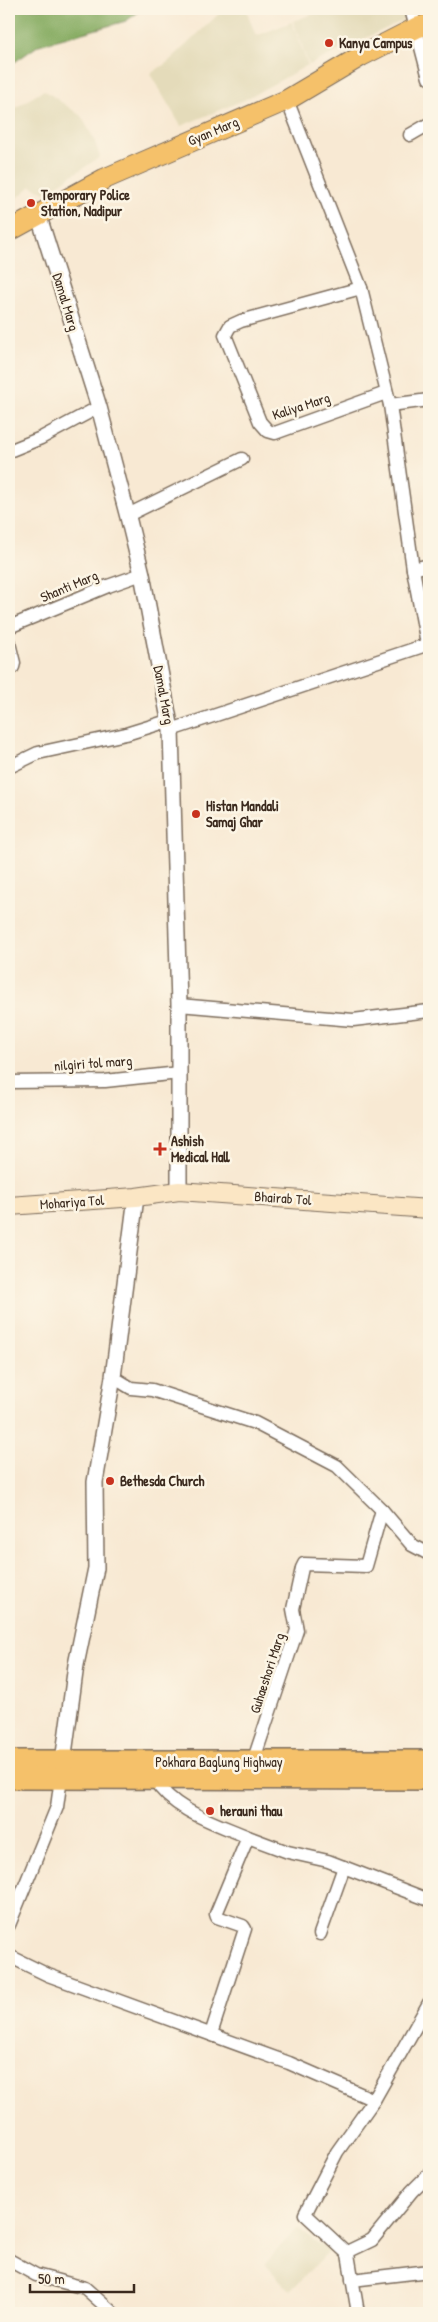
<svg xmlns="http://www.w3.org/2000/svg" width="438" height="2322" font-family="'Patrick Hand',sans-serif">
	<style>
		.built { fill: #e4dbba }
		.forest { fill: #86ac62; stroke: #606b40 }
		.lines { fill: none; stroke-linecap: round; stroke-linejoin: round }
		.minor-casing { stroke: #7d6d5d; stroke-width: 15 }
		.tertiary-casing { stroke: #7d6d5d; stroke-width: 18 }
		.secondary-casing { stroke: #7d6d5d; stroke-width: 20 }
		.primary-casing { stroke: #7d6d5d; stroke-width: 22 }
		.trunk-casing { stroke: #7d6d5d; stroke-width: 24 }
		.minor { stroke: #fff; stroke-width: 12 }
		.tertiary { stroke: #fff; stroke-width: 15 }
		.secondary { stroke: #fbe6c4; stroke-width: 18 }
		.primary { stroke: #f5c16b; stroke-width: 20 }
		.trunk { stroke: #f5c16b; stroke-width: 21 }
		.poi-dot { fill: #c8321e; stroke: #fcf5e5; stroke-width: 2 }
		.labels { text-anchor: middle; stroke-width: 5; stroke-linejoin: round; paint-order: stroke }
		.poi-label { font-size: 14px; font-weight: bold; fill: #3b2a1e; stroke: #fcf5e5; text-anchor: start }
		.street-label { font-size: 14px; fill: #3b2a1e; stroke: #fcf5e5 }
	</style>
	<rect width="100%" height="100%" fill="#fcf5e5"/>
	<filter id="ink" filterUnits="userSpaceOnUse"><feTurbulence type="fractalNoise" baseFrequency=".02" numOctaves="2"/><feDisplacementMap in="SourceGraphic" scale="10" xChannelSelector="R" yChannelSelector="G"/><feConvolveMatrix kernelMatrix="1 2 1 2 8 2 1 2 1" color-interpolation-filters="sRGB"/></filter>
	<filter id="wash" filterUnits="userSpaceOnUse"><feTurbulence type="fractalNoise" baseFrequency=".0096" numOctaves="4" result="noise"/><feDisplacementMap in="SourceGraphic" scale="20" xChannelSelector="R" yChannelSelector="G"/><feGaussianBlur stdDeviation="1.12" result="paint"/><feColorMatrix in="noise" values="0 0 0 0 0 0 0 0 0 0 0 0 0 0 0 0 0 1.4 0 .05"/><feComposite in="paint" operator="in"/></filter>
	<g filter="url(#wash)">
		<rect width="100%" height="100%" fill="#f8e9d3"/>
		<g class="built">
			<polygon points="224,9 246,9 256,36 292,22 308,65 244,100 181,126 150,74 168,62"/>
			<polygon points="327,9 403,9 406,19 309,65 293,21"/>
			<polygon points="44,90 81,116 94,139 100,157 45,193 31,186 9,205 9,112"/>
			<polygon points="297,2228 329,2251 290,2291 265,2264"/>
		</g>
		<polygon class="forest" points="9,9 143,9 126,21 39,45 9,66"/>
	</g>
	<g filter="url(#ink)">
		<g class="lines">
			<defs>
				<g id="minor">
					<polyline points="411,9 429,78"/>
					<polyline points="287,100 361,288 390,405 413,569 427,644"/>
					<polyline points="410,135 429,124"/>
					<polyline points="361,288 241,321 230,326 225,335 260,422 268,431 275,433 386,393"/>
					<polyline points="390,405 429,400"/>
					<polyline points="9,451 41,438 99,407"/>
					<polyline points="128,515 242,459"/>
					<polyline points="413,569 429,565"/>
					<polyline points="9,627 108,586 142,574"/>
					<polyline points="9,643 14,663 13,667 9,669"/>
					<polyline points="171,730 429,644"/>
					<polyline points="9,767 38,753 126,734 168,721"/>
					<polyline points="179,1005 353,1020 429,1011"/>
					<polyline points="9,1082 105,1081 179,1073"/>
					<polyline points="113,1377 131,1388 152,1390 255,1423 337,1466 382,1510 412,1545 429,1554"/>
					<polyline points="253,1762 297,1630 293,1609 302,1568 304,1564 366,1566 382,1510"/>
					<path d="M154,1779C173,1811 216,1823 248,1837L216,1914L217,1917L243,1926L245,1929L211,2034"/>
					<polyline points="248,1837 288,1852 328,1861 429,1900"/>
					<polyline points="9,1925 57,1807 61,1778"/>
					<polyline points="320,1934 344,1867"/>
					<polyline points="9,1956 48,1975 289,2063 374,2100"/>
					<polyline points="347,2252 372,2240 412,2191 429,2174"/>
					<polyline points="9,2260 36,2275 85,2288 113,2313"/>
					<polyline points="352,2280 429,2271"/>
					<polyline points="358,2313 348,2254 305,2214 337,2152 374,2100 429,2003"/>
				</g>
				<g id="tertiary">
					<polyline points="38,214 99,407 129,521 142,574 171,730 179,1005 179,1191"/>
					<polyline points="62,1769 76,1665 96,1568 95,1482 113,1377 136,1197"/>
				</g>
				<polyline id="secondary" points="9,1206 136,1197 179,1191 429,1209"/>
				<polyline id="primary" points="9,231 104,179 287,100 361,56 416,28 429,24"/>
				<g id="trunk">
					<polyline points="9,1761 429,1761"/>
					<polyline points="9,1778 429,1779"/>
				</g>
			</defs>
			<use href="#minor" class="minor-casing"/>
			<use href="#tertiary" class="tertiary-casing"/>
			<use href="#secondary" class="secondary-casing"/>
			<use href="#primary" class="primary-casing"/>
			<use href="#trunk" class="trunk-casing"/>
			<use href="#minor" class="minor"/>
			<use href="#tertiary" class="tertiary"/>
			<use href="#secondary" class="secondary"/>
			<use href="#primary" class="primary"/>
			<use href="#trunk" class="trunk"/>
		</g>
	</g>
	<g class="poi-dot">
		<circle cx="329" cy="43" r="5"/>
		<circle cx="31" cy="203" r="5"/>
		<circle cx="196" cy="814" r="5"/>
		<path d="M157.5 1141.5h5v5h5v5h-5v5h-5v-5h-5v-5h5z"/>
		<circle cx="110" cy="1481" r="5"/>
		<circle cx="210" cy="1811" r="5"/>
	</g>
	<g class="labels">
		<g class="poi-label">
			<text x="339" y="48">Kanya Campus</text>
			<text x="41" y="200">Temporary Police<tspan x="41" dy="16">Station, Nadipur</tspan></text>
			<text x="206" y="811">Histan Mandali<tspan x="206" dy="16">Samaj Ghar</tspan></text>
			<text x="171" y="1146">Ashish<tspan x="171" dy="16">Medical Hall</tspan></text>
			<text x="120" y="1486">Bethesda Church</text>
			<text x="220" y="1816">herauni thau</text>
		</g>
		<g class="street-label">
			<text transform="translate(213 131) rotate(-23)" y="5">Gyan Marg</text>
			<text transform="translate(66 302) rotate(73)" y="5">Damal Marg</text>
			<text transform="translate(301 406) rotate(-18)" y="5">Kaliya Marg</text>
			<text transform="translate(69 586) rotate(-23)" y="5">Shanti Marg</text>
			<text transform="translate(164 695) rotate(79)" y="5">Damal Marg</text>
			<text transform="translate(93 1063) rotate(-4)" y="5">nilgiri tol marg</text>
			<text transform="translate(283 1198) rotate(4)" y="5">Bhairab Tol</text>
			<text transform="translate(72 1202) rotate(-4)" y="5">Mohariya Tol</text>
			<text transform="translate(267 1673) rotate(-72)" y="5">Guhaeshori Marg</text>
			<text x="219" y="1767">Pokhara Baglung Highway</text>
		</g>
	</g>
	<rect width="438" height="2322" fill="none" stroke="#fcf5e5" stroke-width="30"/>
	<path d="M30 2284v8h104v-8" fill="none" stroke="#3b2a1e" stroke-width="2.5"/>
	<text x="38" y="2284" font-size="15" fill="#3b2a1e" stroke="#fcf5e5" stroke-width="4" paint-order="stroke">50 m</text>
</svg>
